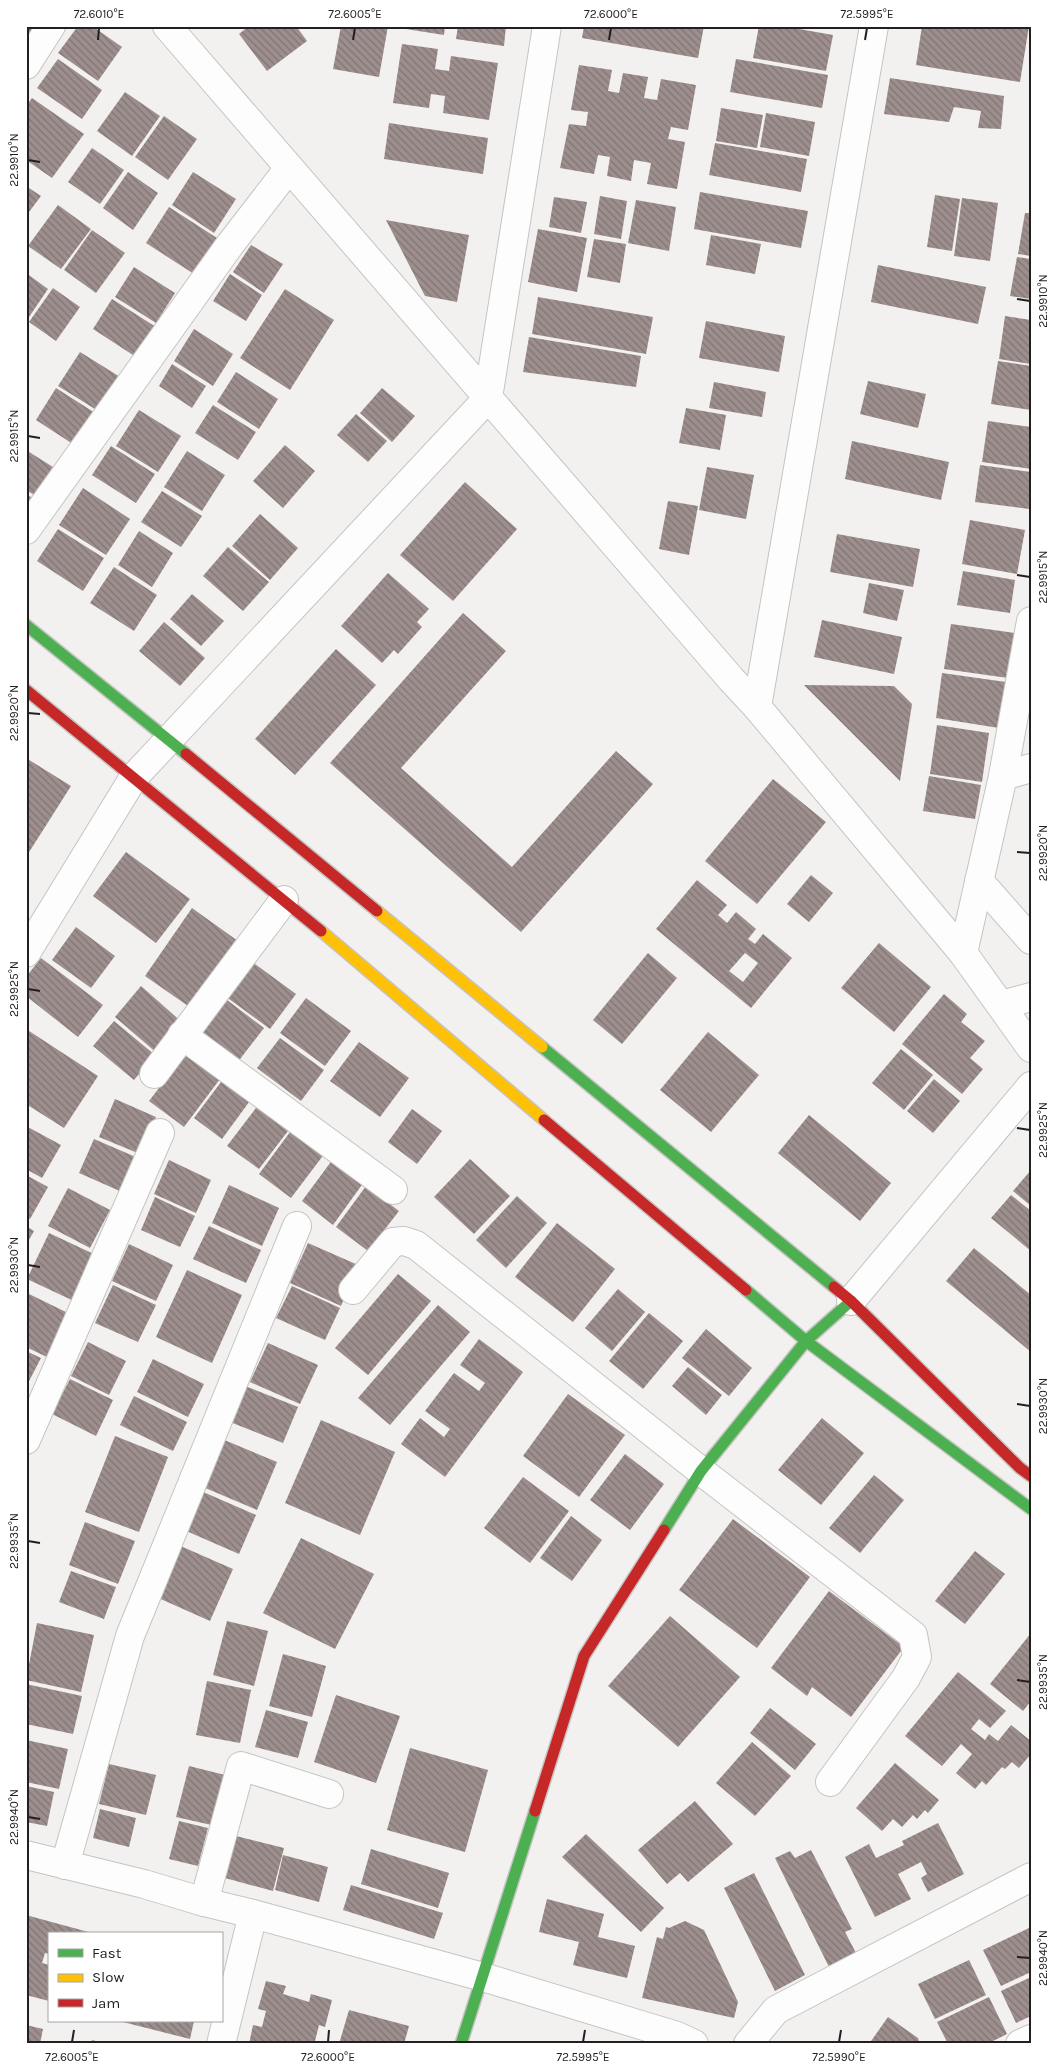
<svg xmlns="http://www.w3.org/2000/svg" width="1057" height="2070" font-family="Karla,sans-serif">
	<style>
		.building { fill: url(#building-back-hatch); fill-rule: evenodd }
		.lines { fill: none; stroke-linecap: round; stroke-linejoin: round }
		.street-casing { stroke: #c5c4c3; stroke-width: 30 }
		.fast-casing { stroke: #c5c4c3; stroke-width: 14 }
		.slow-casing { stroke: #c5c4c3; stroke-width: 14 }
		.jam-casing { stroke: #c5c4c3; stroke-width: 14 }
		.street { stroke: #fdfdfd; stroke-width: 28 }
		.fast { stroke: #4caf50; stroke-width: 11 }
		.slow { stroke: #ffc107; stroke-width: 11 }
		.jam { stroke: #c62828; stroke-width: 11 }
		.ticks { fill: none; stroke: #211f1f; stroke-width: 2 }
		.neatline { fill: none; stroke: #211f1f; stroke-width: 2 }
		.ticks-label { font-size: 12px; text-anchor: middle; fill: #211f1f }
	</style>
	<defs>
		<pattern id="building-back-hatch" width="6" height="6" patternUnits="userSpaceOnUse" patternTransform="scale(1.25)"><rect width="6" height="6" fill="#9d8f8e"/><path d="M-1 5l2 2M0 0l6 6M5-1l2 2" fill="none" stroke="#807473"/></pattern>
	</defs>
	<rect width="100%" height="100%" fill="#f3f1f0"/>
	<g class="building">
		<polygon points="26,26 44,26 26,50"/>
		<polygon points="78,26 92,26 122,47 98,81 58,53"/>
		<polygon points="249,26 296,26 307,41 267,71 239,34"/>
		<polygon points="341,26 388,26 379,77 333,69"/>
		<polygon points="406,26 445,26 444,35 406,29"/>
		<polygon points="458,26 506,26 504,46 456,39"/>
		<polygon points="584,26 704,26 698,58 582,38"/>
		<polygon points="759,26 782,26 833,35 826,71 753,58"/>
		<polygon points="922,26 1029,26 1020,82 916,65"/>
		<polygon points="402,44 438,49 435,69 449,71 451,56 498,63 489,120 443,113 445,96 431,94 429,108 393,103"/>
		<polygon points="58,59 102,90 82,119 37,88"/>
		<polygon points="736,59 828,75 822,108 730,92"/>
		<polygon points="579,65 612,70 608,91 619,93 623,73 648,77 644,98 657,100 661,79 696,85 688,130 671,127 668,139 685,142 677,189 647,184 651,163 634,160 631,181 607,176 610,157 598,155 594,174 560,168 569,124 586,126 588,112 571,110"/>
		<polygon points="890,78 1004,96 1001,129 978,128 981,111 954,107 949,122 884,114"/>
		<polygon points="125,92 160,116 132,156 97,131"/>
		<polygon points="32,98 84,134 52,178 26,160 26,106"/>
		<polygon points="721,108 763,115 757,148 716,141"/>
		<polygon points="766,113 815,122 809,156 760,147"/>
		<polygon points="164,116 197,139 168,180 135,157"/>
		<polygon points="389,123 488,138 483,174 384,159"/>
		<polygon points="715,143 807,159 801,192 709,175"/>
		<polygon points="92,148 124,170 100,204 68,182"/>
		<polygon points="128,172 158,193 133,230 103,208"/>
		<polygon points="193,172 236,199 214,233 172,205"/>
		<polygon points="26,186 41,196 26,216"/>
		<polygon points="700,192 808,211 801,248 694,229"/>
		<polygon points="935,195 960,199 952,251 927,247"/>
		<polygon points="600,196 627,201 621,239 594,234"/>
		<polygon points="554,197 587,202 581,233 549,227"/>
		<polygon points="962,198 998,203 990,261 954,256"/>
		<polygon points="636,200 676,207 669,251 628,243"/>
		<polygon points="58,205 91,229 61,269 28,246"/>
		<polygon points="169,207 217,238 194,274 146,243"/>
		<polygon points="1025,213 1031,213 1031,256 1018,254"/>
		<polygon points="386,220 469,235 457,302 425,296"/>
		<polygon points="538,229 587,238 577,292 528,282"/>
		<polygon points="92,230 125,253 96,293 64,270"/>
		<polygon points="711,235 761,244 755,274 706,265"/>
		<polygon points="594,239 626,244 620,283 587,277"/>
		<polygon points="251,245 283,264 264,293 233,272"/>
		<polygon points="1017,257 1031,259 1031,299 1010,296"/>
		<polygon points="878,265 986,287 978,324 871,302"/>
		<polygon points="134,267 175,293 156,323 115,297"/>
		<polygon points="26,273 48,289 29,317 26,316"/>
		<polygon points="230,274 262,295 246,321 213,301"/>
		<polygon points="53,288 80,307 56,341 29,322"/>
		<polygon points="285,289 334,320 290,390 240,358"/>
		<polygon points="538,297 653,317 646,354 532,334"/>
		<polygon points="112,299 156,327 136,357 93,329"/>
		<polygon points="1005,316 1031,320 1031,364 999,359"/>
		<polygon points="706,321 785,336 779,372 699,358"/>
		<polygon points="194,329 233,354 213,386 174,361"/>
		<polygon points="529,337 641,356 636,387 523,372"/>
		<polygon points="80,352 125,380 103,414 58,386"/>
		<polygon points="998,361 1031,366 1031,410 991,404"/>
		<polygon points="172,364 206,386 192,408 159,386"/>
		<polygon points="236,372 278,399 259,429 217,402"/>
		<polygon points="868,381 926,394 918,428 860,414"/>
		<polygon points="714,382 766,392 762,417 709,408"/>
		<polygon points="56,388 103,418 82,450 36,420"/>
		<polygon points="382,388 415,416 392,442 360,413"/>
		<polygon points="213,405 256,432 238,460 195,433"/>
		<polygon points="686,408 726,415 720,450 679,443"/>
		<polygon points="139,410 181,436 158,472 116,446"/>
		<polygon points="356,414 387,441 368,462 337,435"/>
		<polygon points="988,421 1031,427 1031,469 982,462"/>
		<polygon points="852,441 949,462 941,500 845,479"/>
		<polygon points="285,445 315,471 283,508 253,481"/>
		<polygon points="111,446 155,474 136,503 92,475"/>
		<polygon points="26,450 64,474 46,502 26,490"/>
		<polygon points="187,451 225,475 202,511 164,487"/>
		<polygon points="980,465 1031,472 1029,509 975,502"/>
		<polygon points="707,467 754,475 746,519 699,510"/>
		<polygon points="465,482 517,529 453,601 400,555"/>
		<polygon points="83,488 130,519 106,555 59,525"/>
		<polygon points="162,491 202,516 181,547 141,522"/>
		<polygon points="26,494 39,502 26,523"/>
		<polygon points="668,501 698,506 689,555 659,549"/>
		<polygon points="260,514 298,548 270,580 232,546"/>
		<polygon points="970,520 1025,530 1017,574 962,564"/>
		<polygon points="58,529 104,558 83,591 37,561"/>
		<polygon points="139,531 173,553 152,587 118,565"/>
		<polygon points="837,534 920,549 913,587 830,572"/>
		<polygon points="228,547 269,582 243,611 203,576"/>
		<polygon points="114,567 157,595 134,631 90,603"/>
		<polygon points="963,571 1015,580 1010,613 957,605"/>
		<polygon points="388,573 429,609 417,622 422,627 398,654 394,650 382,663 341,626"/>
		<polygon points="869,583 904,590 897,621 863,613"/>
		<polygon points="192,594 224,621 201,646 170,619"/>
		<polygon points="463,613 506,651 401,768 512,867 616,751 653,784 521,932 330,763"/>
		<polygon points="822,620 902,637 894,674 814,657"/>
		<polygon points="164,622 205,658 180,686 139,651"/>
		<polygon points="951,624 1015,633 1008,678 944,669"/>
		<polygon points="336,649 376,685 295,775 255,739"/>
		<polygon points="942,673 1006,682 999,728 936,718"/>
		<polygon points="804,685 894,686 912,704 900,781"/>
		<polygon points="937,725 989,733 982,782 930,774"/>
		<polygon points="26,758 71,786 26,857"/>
		<polygon points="929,776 981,785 975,819 923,811"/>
		<polygon points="773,779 826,822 757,904 705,861"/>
		<polygon points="126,852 190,899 156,943 93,896"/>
		<polygon points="811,875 833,893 809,922 787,904"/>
		<path d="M697,880L727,905L718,915L727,923L736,912L756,929L748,939L755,944L763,934L792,958L751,1008L656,929ZM745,953L758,963L743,982L729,971Z"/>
		<polygon points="192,908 238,941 191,1008 145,976"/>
		<polygon points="76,927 115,956 91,988 52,960"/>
		<polygon points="879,943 931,987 894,1032 841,988"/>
		<polygon points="648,953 677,978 622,1044 593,1020"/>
		<polygon points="41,958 103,1005 78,1037 26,996 26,977"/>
		<polygon points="251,961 296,994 270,1029 225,996"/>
		<polygon points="141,986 184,1024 158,1054 115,1017"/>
		<polygon points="944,994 967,1014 961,1022 985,1041 970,1058 983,1069 962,1094 902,1044"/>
		<polygon points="223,997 264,1028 237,1063 196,1032"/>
		<polygon points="306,998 351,1031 325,1066 280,1033"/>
		<polygon points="114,1021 155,1055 134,1080 93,1046"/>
		<polygon points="26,1029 98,1076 64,1128 26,1104"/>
		<polygon points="708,1032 759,1075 711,1132 660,1090"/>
		<polygon points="280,1038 324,1070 301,1101 257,1068"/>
		<polygon points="359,1042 409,1078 380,1117 330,1081"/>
		<polygon points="901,1049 933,1075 904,1110 872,1083"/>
		<polygon points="185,1054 220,1079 184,1127 149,1101"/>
		<polygon points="224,1078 252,1098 222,1139 194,1118"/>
		<polygon points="934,1079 960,1101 933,1133 907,1111"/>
		<polygon points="115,1099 156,1117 140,1154 99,1137"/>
		<polygon points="259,1104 291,1127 259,1169 227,1146"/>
		<polygon points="412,1109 442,1131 417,1164 388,1142"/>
		<polygon points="809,1115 891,1183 860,1221 778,1153"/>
		<polygon points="26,1126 61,1145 42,1178 26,1169"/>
		<polygon points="293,1128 325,1153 291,1198 259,1174"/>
		<polygon points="94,1139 138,1158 122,1192 79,1173"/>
		<polygon points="333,1159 364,1182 333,1225 302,1201"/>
		<polygon points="470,1159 510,1196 474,1234 434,1197"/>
		<polygon points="169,1160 211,1180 196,1213 154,1194"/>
		<polygon points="1031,1170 1031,1206 1013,1191"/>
		<polygon points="26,1175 48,1187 30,1219 26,1217"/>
		<polygon points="229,1185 279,1208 262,1246 212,1223"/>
		<polygon points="366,1186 399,1211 368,1251 336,1227"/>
		<polygon points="68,1188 110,1210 90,1248 48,1226"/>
		<polygon points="1011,1195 1031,1211 1031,1251 991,1218"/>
		<polygon points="517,1196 547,1223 506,1268 476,1240"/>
		<polygon points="155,1197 195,1216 180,1247 141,1230"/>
		<polygon points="557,1223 615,1269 573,1322 515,1277"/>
		<polygon points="26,1226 34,1231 26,1245"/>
		<polygon points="209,1226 261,1250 246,1283 193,1259"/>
		<polygon points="49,1233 98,1256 76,1302 27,1279"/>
		<polygon points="308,1243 358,1265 341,1306 290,1283"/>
		<polygon points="129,1244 173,1265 156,1301 112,1281"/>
		<polygon points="974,1248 1031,1295 1031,1352 946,1281"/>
		<polygon points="187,1270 242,1295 212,1363 156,1337"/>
		<polygon points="398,1274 431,1301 368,1375 335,1348"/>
		<polygon points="113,1285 156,1305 138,1342 95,1323"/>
		<polygon points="292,1286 340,1308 325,1340 276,1318"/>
		<polygon points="618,1289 645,1312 612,1351 585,1328"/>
		<polygon points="27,1293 70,1314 49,1358 26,1347"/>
		<polygon points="438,1305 470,1332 390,1425 358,1398"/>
		<polygon points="649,1313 683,1341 643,1389 609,1361"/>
		<polygon points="706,1329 752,1368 729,1396 682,1358"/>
		<polygon points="479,1339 523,1372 445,1477 401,1444 420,1418 444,1437 450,1429 425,1411 454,1373 479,1391 485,1383 460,1365"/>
		<polygon points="88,1342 126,1361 109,1395 71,1376"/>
		<polygon points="268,1343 318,1365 300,1404 250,1382"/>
		<polygon points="26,1351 41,1358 26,1387"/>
		<polygon points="153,1359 204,1384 188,1417 137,1392"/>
		<polygon points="688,1367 722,1395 706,1415 672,1386"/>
		<polygon points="70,1379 113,1400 96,1436 52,1414"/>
		<polygon points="245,1386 298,1407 283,1443 230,1422"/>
		<polygon points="568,1394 625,1435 579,1497 523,1456"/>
		<polygon points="134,1396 187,1422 173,1451 120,1425"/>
		<polygon points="822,1418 864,1453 821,1505 778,1470"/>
		<polygon points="321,1420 395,1452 360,1535 285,1503"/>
		<polygon points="115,1436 168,1457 139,1532 85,1512"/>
		<polygon points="222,1439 277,1462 257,1510 203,1487"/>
		<polygon points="625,1454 664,1484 630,1530 590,1500"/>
		<polygon points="874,1475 904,1500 860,1553 829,1528"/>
		<polygon points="523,1477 569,1511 530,1563 484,1528"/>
		<polygon points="201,1491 256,1515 239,1554 184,1530"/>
		<polygon points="571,1516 602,1540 572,1581 540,1558"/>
		<polygon points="733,1519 810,1577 757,1648 679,1590"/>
		<polygon points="85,1522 135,1541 118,1584 69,1565"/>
		<polygon points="301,1538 374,1574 335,1649 263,1613"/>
		<polygon points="176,1544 233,1569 210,1621 154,1596"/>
		<polygon points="975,1551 1005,1574 965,1624 935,1601"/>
		<polygon points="71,1571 116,1587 104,1619 59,1602"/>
		<polygon points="829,1591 904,1647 851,1717 812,1687 807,1696 771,1668"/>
		<polygon points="670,1616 740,1677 678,1747 608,1686"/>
		<polygon points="227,1621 268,1631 254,1686 213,1675"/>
		<polygon points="37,1623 94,1635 81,1692 26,1680"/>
		<polygon points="1031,1633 1031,1701 1023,1711 990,1684"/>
		<polygon points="283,1654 326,1666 312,1717 269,1706"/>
		<polygon points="958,1672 1006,1711 990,1728 979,1719 971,1729 985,1740 989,1734 998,1741 1011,1725 1031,1741 1031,1754 1019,1768 1012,1762 1005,1769 1002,1767 986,1785 982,1781 975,1789 956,1773 972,1754 961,1744 942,1766 905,1736"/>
		<polygon points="207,1681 251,1690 240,1743 196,1735"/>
		<polygon points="26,1684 82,1696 73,1734 26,1724"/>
		<polygon points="336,1695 400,1716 376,1783 314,1762"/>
		<polygon points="770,1708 816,1744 795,1770 750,1733"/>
		<polygon points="266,1710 308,1722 298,1758 255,1747"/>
		<polygon points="26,1740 68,1749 59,1789 26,1782"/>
		<polygon points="752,1742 791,1776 755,1816 716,1783"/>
		<polygon points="410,1748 488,1770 465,1852 387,1830"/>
		<polygon points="895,1763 939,1800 928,1813 925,1810 917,1819 913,1815 902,1827 893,1819 882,1831 856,1808"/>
		<polygon points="109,1764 156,1775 146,1815 99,1804"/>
		<polygon points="189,1766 229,1776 216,1826 176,1817"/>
		<polygon points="26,1786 54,1792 47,1826 26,1822"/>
		<polygon points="695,1801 733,1844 688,1882 680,1873 667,1884 638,1850"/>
		<polygon points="100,1809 136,1818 129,1847 93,1838"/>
		<polygon points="179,1821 208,1828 198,1866 169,1859"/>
		<polygon points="938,1823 964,1874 928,1892 921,1878 927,1874 921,1862 898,1874 911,1899 875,1917 845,1857 869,1844 876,1858 904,1845 902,1841"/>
		<polygon points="586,1834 664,1908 641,1932 562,1857"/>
		<polygon points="236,1836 284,1848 273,1891 225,1878"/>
		<polygon points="371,1849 449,1873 438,1908 361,1884"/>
		<polygon points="811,1850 852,1929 845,1932 856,1953 829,1967 775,1858 790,1851 795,1858"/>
		<polygon points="283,1855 328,1867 319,1902 275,1890"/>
		<polygon points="754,1873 805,1975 775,1991 724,1888"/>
		<polygon points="351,1885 443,1913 434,1939 343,1910"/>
		<polygon points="547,1899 604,1914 598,1937 635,1946 627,1978 573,1965 579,1942 539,1932"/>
		<polygon points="26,1915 92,1933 49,1934 49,1954 45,1953 42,1963 49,1965 49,2001 26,1995"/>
		<polygon points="685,1921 704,1930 738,2002 734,2018 642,1998 657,1937 663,1939 666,1927 669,1928"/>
		<polygon points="1031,1927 1031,1972 1001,1986 983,1950"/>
		<polygon points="969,1960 986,1995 935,2019 918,1984"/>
		<polygon points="1031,1977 1031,2016 1016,2023 1001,1991"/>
		<polygon points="266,1981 286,1986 283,1994 309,2002 311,1994 332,2000 325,2027 319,2025 315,2041 321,2042 320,2044 249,2044 253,2025 262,2027 266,2011 258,2009"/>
		<polygon points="989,1997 1007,2034 987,2044 948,2044 937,2022"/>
		<polygon points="349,2010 409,2026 404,2044 339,2044"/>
		<polygon points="888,2017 918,2038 920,2044 869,2044"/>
		<polygon points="119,2021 194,2021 190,2039"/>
		<polygon points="26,2025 43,2029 40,2044 26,2044"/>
		<polygon points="92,2040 104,2043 104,2044 91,2044"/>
	</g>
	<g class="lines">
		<defs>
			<g id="street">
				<polyline points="167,26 731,679 757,707 963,953 1031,1048"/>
				<polyline points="26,65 51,26"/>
				<polyline points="26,530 229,246 289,168"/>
				<polyline points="757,707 874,26"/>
				<polyline points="1003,776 1031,768"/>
				<polyline points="979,881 1031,940"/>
				<polyline points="26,953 134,777 488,398 547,26"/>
				<polyline points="963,953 1003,776 1031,621"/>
				<polyline points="1001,1005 1031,997"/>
				<polyline points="182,1035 393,1190"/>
				<polyline points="154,1074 284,900"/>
				<polyline points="353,1290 393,1242 404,1241 416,1245 701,1471 913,1635 917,1657 906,1678 830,1782"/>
				<polyline points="851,1301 1031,1086"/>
				<polyline points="26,1440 160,1133"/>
				<polyline points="26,1855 144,1884 204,1902 253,1914 483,1977 677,2036 694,2044"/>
				<polyline points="65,1865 130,1636 297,1226"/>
				<polyline points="204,1902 241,1766 329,1794"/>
				<polyline points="221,2044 253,1914"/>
				<polyline points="748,2044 776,2010 1031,1877"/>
				<polyline points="1020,2044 1031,2039"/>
			</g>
			<g id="fast">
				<polyline points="26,625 186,754"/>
				<polyline points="542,1047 834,1287"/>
				<polyline points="746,1290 806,1341 1031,1509"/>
				<polyline points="664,1530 701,1471 806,1341 851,1301"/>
				<polyline points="461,2044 535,1811"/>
			</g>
			<g id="slow">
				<polyline points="377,911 542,1047"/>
				<polyline points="321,931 544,1120"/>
			</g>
			<g id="jam">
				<polyline points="26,690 321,931"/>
				<polyline points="186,754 377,911"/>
				<polyline points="544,1120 746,1290"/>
				<polyline points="834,1287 851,1301 1020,1468 1031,1476"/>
				<polyline points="535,1811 584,1656 664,1530"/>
			</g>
		</defs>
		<use href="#street" class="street-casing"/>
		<use href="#fast" class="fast-casing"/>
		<use href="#slow" class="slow-casing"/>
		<use href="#jam" class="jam-casing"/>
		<use href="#street" class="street"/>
		<use href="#fast" class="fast"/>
		<use href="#slow" class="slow"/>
		<use href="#jam" class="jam"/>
	</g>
	<path class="ticks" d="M98,40L99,28M353,40L355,28M609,40L611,28M865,40L867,28M28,160L40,162M1017,299L1030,301M28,436L40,438M1017,575L1030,577M28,713L40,714M1017,852L1030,853M28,989L40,991M1017,1128L1030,1130M28,1265L40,1267M1017,1404L1030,1406M28,1541L40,1543M1017,1680L1030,1682M28,1817L40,1819M1017,1957L1030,1958M72,2042L74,2030M328,2042L329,2030M583,2042L585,2030M839,2042L841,2030"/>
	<rect width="1057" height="2070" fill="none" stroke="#ffffff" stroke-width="55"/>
	<rect x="48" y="1932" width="175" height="90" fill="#ffffff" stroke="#a6a5a5"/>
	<rect x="58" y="1949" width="25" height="8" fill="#4caf50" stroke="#a6a5a5"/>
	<text x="92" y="1958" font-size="15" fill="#211f1f">Fast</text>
	<rect x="58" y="1974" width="25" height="8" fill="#ffc107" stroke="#a6a5a5"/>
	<text x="92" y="1982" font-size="15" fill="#211f1f">Slow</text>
	<rect x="58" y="1999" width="25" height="8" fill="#c62828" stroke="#a6a5a5"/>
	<text x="92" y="2008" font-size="15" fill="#211f1f">Jam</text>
	<rect x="28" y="28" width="1002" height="2014" class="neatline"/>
	<g class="ticks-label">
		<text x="99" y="18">72.6010°E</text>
		<text x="355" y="18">72.6005°E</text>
		<text x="611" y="18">72.6000°E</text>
		<text x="867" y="18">72.5995°E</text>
		<text transform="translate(14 160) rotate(-90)" y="4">22.9910°N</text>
		<text transform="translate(1043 301) rotate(-90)" y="4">22.9910°N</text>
		<text transform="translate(14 436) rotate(-90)" y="4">22.9915°N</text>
		<text transform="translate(1043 577) rotate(-90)" y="4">22.9915°N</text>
		<text transform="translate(14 713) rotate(-90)" y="4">22.9920°N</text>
		<text transform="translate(1043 853) rotate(-90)" y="4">22.9920°N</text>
		<text transform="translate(14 989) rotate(-90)" y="4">22.9925°N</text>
		<text transform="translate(1043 1130) rotate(-90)" y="4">22.9925°N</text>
		<text transform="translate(14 1265) rotate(-90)" y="4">22.9930°N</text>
		<text transform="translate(1043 1406) rotate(-90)" y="4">22.9930°N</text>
		<text transform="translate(14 1541) rotate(-90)" y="4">22.9935°N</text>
		<text transform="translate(1043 1682) rotate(-90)" y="4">22.9935°N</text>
		<text transform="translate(14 1817) rotate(-90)" y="4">22.9940°N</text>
		<text transform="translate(1043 1958) rotate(-90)" y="4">22.9940°N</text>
		<text x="72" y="2061">72.6005°E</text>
		<text x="328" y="2061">72.6000°E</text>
		<text x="583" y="2061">72.5995°E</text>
		<text x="839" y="2061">72.5990°E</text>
	</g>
</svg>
